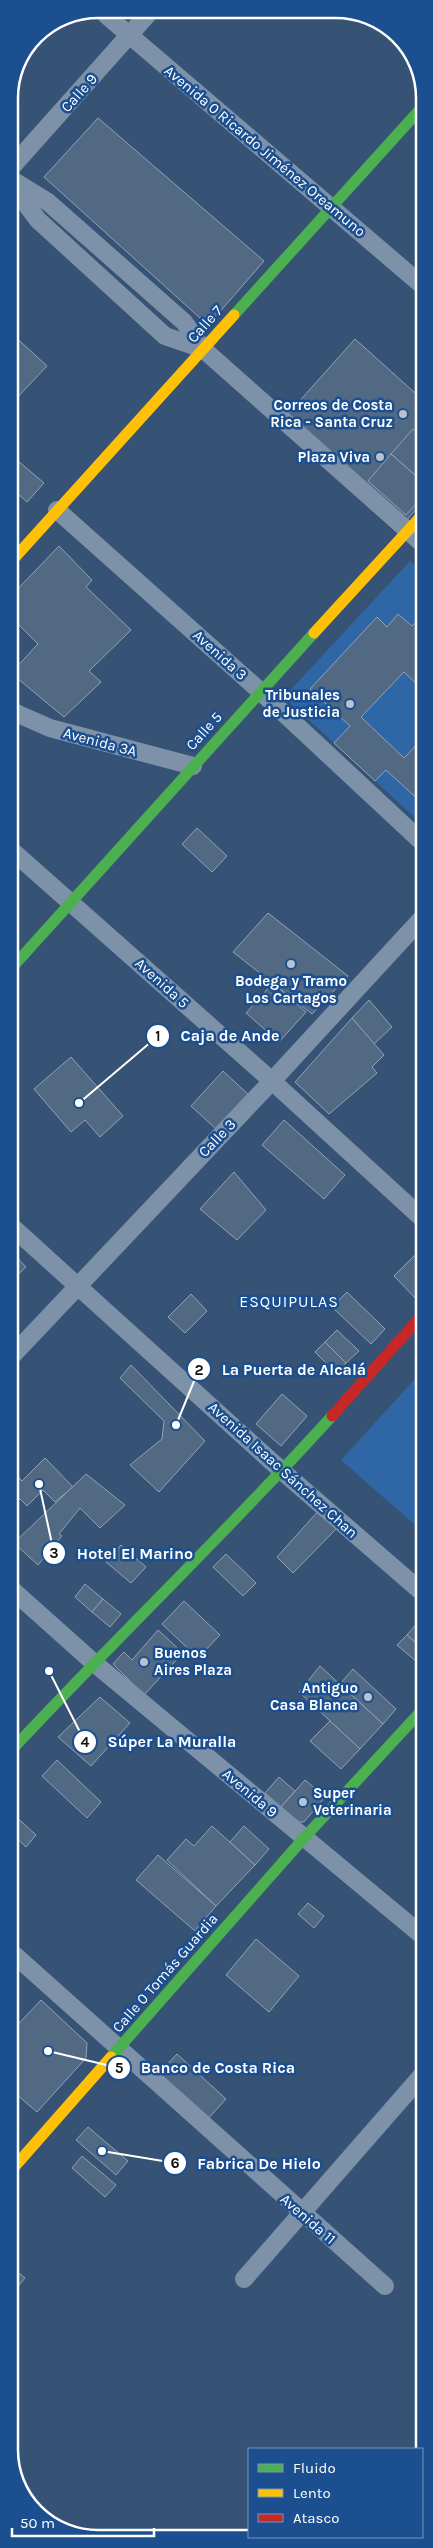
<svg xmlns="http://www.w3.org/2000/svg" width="433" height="2548" font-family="Karla,sans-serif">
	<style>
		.green { fill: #2f66a5 }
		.building { fill: #526984; stroke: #92a2b6 }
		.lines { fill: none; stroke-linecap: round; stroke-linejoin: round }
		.street { stroke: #7d92a8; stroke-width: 18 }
		.fast { stroke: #4caf50; stroke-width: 11 }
		.slow { stroke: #ffc107; stroke-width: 11 }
		.jam { stroke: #c62828; stroke-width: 11 }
		.poi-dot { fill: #b9c2ce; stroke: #1b4f8f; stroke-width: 2 }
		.labels { text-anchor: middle; stroke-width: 5; stroke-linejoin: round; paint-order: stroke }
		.street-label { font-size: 15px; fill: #fff; stroke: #1b4f8f }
		.poi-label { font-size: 15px; font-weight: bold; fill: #fff; stroke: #1b4f8f; text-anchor: end }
		.neighbourhood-label { font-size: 16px; letter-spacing: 1px; fill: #fff; stroke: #1b4f8f }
		.rim { fill: none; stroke: #fff; stroke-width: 2.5 }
		.leader { fill: none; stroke: #fff; stroke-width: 2 }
		.callout-dot { fill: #fff; stroke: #1b4f8f; stroke-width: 2 }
		.mark-label { font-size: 15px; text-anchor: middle; font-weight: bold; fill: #111 }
		.callout-label { font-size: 16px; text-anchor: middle; font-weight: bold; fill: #fff; stroke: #1b4f8f; stroke-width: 5; stroke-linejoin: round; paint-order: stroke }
	</style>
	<rect width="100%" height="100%" fill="#365274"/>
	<g class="green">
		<polygon points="410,561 424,574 424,623 419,619 412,626 398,614 387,627 377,617 350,726 334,743 284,697"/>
		<polygon points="404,672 424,691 424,737 404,758 361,717"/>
		<polygon points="386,770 424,805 424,826 375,781"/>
		<polygon points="424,1369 424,1533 341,1460"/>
	</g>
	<g class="building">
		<polygon points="98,118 264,261 217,315 200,318 44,177"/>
		<polygon points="9,331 47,366 12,403 9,400"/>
		<polygon points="355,339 424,401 424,500 406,521 287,415"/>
		<polygon points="413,429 424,439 424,483 391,454"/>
		<polygon points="9,443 16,449 11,455 44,483 27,502 9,486"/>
		<polygon points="391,454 424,483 424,495 406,515 368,481"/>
		<polygon points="59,546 92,580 86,587 131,630 89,671 101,682 64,717 11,673 38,644 9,615 9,598"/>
		<polygon points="398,614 412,626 419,619 424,623 424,691 404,672 361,717 404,758 424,737 424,805 386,770 375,781 334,743 350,726 310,689 377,617 387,627"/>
		<polygon points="197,828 227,856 212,872 182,844"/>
		<polygon points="268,913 348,976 312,1014 233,952"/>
		<polygon points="273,983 306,1012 279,1042 246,1013"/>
		<polygon points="369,1000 392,1027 374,1044 352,1018"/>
		<polygon points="352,1018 384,1055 372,1067 377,1073 329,1114 295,1082"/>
		<polygon points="71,1057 123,1116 100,1137 85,1120 71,1132 34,1089"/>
		<polygon points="223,1071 249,1095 217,1130 191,1106"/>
		<polygon points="284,1120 345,1175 324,1199 262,1145"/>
		<polygon points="234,1172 266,1210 237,1240 200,1209"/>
		<polygon points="422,1248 424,1250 424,1295 418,1301 394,1276"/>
		<polygon points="9,1249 26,1267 9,1283"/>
		<polygon points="347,1292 385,1329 371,1344 332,1307"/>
		<polygon points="191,1294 207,1311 185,1333 168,1317"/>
		<polygon points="337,1330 359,1351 346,1363 325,1342"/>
		<polygon points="325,1342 346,1363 336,1373 315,1352"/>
		<polygon points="131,1365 205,1441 159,1492 130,1465 162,1439 164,1421 120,1378"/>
		<polygon points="282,1394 307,1416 281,1446 256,1424"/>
		<polygon points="45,1458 73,1487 55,1502 43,1490 27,1506 9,1488 9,1466 22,1481"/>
		<polygon points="86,1474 125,1505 100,1528 80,1508 59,1534 62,1536 38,1565 14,1543"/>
		<polygon points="320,1509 340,1525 293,1573 277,1557"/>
		<polygon points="121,1545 146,1567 131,1583 106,1562"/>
		<polygon points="226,1554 256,1583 243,1596 213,1567"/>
		<polygon points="85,1584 103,1599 92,1612 75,1597"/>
		<polygon points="103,1599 121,1614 110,1627 92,1612"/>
		<polygon points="184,1601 220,1635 198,1658 162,1624"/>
		<polygon points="424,1615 424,1650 407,1635"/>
		<polygon points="158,1630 183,1653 144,1695 113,1664 124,1652 132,1660"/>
		<polygon points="407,1635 424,1650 424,1668 397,1645"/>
		<polygon points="320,1666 383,1724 360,1749 299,1692"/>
		<polygon points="353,1669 396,1709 383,1724 340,1684"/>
		<polygon points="100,1697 130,1723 91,1766 58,1737"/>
		<polygon points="9,1704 17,1711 9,1720"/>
		<polygon points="330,1721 360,1749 341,1769 310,1741"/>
		<polygon points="57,1760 101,1802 87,1818 42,1776"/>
		<polygon points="279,1777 295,1791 281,1807 265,1793"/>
		<polygon points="305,1780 325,1797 304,1822 299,1822 281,1807"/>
		<polygon points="10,1811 36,1835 26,1847 9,1831"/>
		<polygon points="212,1826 255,1865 216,1906 167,1860 186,1839 194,1846"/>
		<polygon points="244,1826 269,1849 255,1865 230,1842"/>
		<polygon points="158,1855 216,1906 195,1931 136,1880"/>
		<polygon points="308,1903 324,1916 314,1928 298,1914"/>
		<polygon points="256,1939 299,1976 269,2012 226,1975"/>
		<polygon points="41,2000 87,2043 86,2058 37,2112 9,2088 9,2034"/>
		<polygon points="177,2054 226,2099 206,2121 156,2076"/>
		<polygon points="88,2127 128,2161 116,2175 76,2140"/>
		<polygon points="82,2156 116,2185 105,2197 72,2168"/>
		<polygon points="9,2265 25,2278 9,2297"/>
	</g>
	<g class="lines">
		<g class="street">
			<polyline points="106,15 424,287"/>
			<polyline points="9,170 148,14"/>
			<polyline points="9,178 48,202 184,322 203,349 424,545"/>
			<polyline points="11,184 38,220 165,336 203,349"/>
			<polyline points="57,510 260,691 424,844"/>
			<polyline points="9,710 50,728 193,766"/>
			<polyline points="9,848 272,1081 424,1220"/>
			<polyline points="9,1224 282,1471 424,1594"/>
			<polyline points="9,1359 272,1081 424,916"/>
			<polyline points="9,1587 93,1662 424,1937"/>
			<polyline points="9,1950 385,2286"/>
			<polyline points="244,2279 424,2073"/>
		</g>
		<g class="fast">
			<polyline points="234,315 424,105"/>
			<polyline points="9,971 314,633"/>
			<path d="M9,1753C115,1639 228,1531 332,1416"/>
			<polyline points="111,2057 304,1838 424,1708"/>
		</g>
		<g class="slow">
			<polyline points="9,564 234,315"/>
			<polyline points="314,633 424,513"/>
			<polyline points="9,2173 111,2057"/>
		</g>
		<polyline class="jam" points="332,1416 424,1313"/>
	</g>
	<g class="poi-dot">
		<circle cx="403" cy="414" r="5"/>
		<circle cx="380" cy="457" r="5"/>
		<circle cx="350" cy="704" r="5"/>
		<circle cx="291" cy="964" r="5"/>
		<circle cx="144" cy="1662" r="5"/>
		<circle cx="368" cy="1697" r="5"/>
		<circle cx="303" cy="1802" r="5"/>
	</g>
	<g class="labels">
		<g class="street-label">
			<text transform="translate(79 93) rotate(-48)" y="5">Calle 9</text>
			<text transform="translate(265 151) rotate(40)" y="5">Avenida 0 Ricardo Jiménez Oreamuno</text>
			<text transform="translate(205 324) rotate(-48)" y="5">Calle 7</text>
			<text transform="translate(220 655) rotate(42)" y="5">Avenida 3</text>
			<text transform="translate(204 731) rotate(-48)" y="5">Calle 5</text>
			<text transform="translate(100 742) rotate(15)" y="5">Avenida 3A</text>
			<text transform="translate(162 983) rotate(42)" y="5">Avenida 5</text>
			<text transform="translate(217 1138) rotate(-46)" y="5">Calle 3</text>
			<text transform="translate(283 1470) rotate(42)" y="5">Avenida Isaac Sánchez Chan</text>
			<text transform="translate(250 1793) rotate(40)" y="5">Avenida 9</text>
			<text transform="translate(165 1973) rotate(-49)" y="5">Calle 0 Tomás Guardia</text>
			<text transform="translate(308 2219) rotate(41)" y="5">Avenida 11</text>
		</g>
		<g class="poi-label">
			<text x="393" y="410">Correos de Costa<tspan x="393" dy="17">Rica - Santa Cruz</tspan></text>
			<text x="370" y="462">Plaza Viva</text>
			<text x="340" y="700">Tribunales<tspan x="340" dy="17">de Justicia</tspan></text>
			<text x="291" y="986" text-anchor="middle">Bodega y Tramo<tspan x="291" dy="17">Los Cartagos</tspan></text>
			<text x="154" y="1658" text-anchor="start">Buenos<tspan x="154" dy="17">Aires Plaza</tspan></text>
			<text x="358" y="1693">Antiguo<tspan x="358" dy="17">Casa Blanca</tspan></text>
			<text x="313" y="1798" text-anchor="start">Super<tspan x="313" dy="17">Veterinaria</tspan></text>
		</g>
		<g class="neighbourhood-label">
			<text x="289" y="1307">ESQUIPULAS</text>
		</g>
	</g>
	<path d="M0 0H433V2548H0ZM98 18H336A80 80 0 0 1 416 98V2450A80 80 0 0 1 336 2530H98A80 80 0 0 1 18 2450V98A80 80 0 0 1 98 18Z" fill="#1b4f8f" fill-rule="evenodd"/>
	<path class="rim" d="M98 18H336A80 80 0 0 1 416 98V2450A80 80 0 0 1 336 2530H98A80 80 0 0 1 18 2450V98A80 80 0 0 1 98 18Z"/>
	<path class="leader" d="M79 1103L158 1036M176 1425L199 1369M39 1484L54 1553M49 1671L85 1742M48 2051L119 2068M102 2151L175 2163"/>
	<g class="callout-dot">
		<circle cx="79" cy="1103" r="5"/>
		<circle cx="176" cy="1425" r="5"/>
		<circle cx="39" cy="1484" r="5"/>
		<circle cx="49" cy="1671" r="5"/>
		<circle cx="48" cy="2051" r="5"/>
		<circle cx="102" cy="2151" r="5"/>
		<circle cx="158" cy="1036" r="12"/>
		<circle cx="199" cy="1369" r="12"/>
		<circle cx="54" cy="1553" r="12"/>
		<circle cx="85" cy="1742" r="12"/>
		<circle cx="119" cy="2068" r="12"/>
		<circle cx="175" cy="2163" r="12"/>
	</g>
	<g class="mark-label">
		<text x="158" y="1041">1</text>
		<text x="199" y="1375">2</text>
		<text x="54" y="1558">3</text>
		<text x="85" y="1747">4</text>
		<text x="119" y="2073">5</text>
		<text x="175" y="2168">6</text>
	</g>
	<g class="callout-label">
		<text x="230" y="1041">Caja de Ande</text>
		<text x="294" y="1375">La Puerta de Alcalá</text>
		<text x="135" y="1559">Hotel El Marino</text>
		<text x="172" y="1747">Súper La Muralla</text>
		<text x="218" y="2073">Banco de Costa Rica</text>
		<text x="259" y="2169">Fabrica De Hielo</text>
	</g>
	<rect x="248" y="2448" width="175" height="90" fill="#1b4f8f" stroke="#7695bc"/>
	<rect x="258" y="2464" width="25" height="8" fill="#4caf50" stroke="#7695bc"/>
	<text x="293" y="2473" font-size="15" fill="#ffffff">Fluido</text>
	<rect x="258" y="2489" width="25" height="8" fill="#ffc107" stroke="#7695bc"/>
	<text x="293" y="2498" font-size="15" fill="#ffffff">Lento</text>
	<rect x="258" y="2514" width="25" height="8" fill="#c62828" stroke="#7695bc"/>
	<text x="293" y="2523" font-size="15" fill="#ffffff">Atasco</text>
	<path d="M12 2528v8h142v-8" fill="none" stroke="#ffffff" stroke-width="2.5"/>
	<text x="20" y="2528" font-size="15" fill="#ffffff" stroke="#1b4f8f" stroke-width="4" paint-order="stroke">50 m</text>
</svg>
